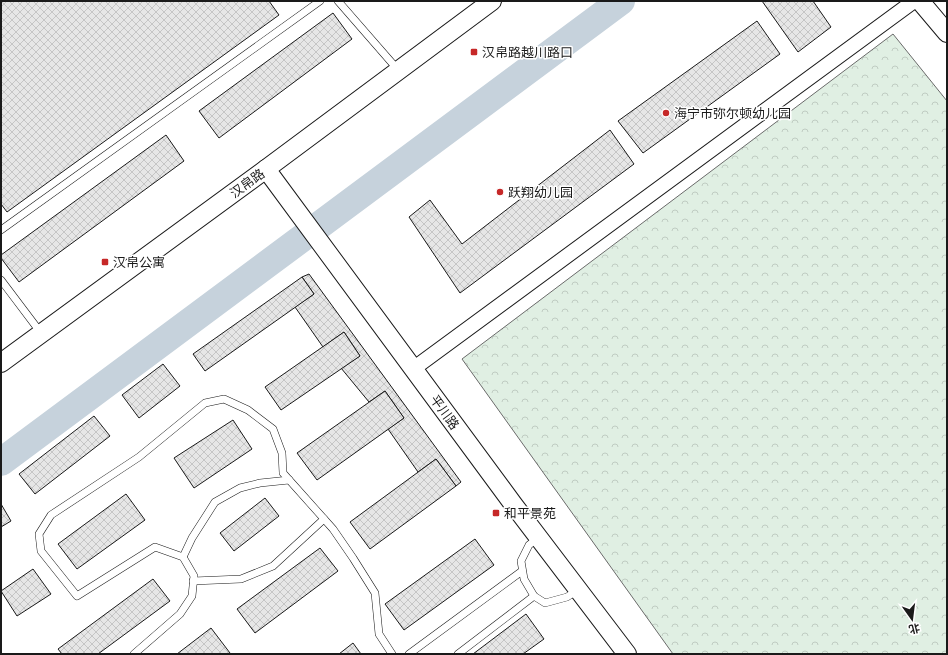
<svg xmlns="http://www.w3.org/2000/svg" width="948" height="655" font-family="Poppins,'Noto Sans SC',sans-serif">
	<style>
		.forest { fill: url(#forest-crowns); stroke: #6a6a6a }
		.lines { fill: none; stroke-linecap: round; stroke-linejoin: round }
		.river { stroke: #c6d2dc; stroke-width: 28 }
		.building { fill: url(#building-cross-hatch); stroke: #1a1a1a }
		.service-casing { stroke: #1a1a1a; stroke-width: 8 }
		.minor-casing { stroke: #1a1a1a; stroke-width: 16 }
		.tertiary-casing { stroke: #1a1a1a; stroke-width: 20 }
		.service { stroke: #fff; stroke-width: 7 }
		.minor { stroke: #fff; stroke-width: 14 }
		.tertiary { stroke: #fff; stroke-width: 18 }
		.poi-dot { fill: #c62828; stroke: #fff; stroke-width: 1.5 }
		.labels { text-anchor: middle; stroke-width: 3; stroke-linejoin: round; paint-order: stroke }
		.poi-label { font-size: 13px; fill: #1a1a1a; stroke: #fff; text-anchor: start }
		.street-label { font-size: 13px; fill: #1a1a1a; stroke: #fff }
	</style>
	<defs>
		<pattern id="forest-crowns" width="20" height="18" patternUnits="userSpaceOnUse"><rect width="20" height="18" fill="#e0efe3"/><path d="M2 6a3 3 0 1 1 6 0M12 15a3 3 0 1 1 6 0" fill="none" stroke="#c0ccc2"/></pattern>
		<pattern id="building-cross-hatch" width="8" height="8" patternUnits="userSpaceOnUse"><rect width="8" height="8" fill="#e6e6e6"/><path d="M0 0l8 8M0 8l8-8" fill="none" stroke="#c5c5c5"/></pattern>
	</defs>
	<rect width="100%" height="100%" fill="#fff"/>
	<polygon class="forest" points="893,34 947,101 947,654 673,654 462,359"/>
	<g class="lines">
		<polyline class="river" points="1,462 621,1"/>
	</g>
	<g class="building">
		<polygon points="1,1 269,1 279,15 7,212 1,204"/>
		<polygon points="762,1 813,1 831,27 798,52"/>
		<polygon points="333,13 352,39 219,138 199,111"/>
		<polygon points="757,21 780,54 643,153 618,121"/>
		<polygon points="610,130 634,164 460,293 409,217 430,200 462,244"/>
		<polygon points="166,135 184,161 19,282 1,258 1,255"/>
		<polygon points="309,274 461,482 456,486 436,459 418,472 388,429 404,418 385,391 369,402 341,368 360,356 344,332 323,347 295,307 314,294 302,277"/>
		<polygon points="302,277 314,294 205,371 193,354"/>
		<polygon points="344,332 360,356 281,410 265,387"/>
		<polygon points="163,364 180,386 139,418 122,395"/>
		<polygon points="385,391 404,418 317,480 297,453"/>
		<polygon points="94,416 110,436 35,494 19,474"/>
		<polygon points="233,420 252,449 194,488 174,458"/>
		<polygon points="436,459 456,486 370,549 350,522"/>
		<polygon points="126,494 145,520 77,569 58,544"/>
		<polygon points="265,498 279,516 234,551 220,533"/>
		<polygon points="1,504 11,521 1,527"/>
		<polygon points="475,539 494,565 404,630 385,604"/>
		<polygon points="320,548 338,571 255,633 237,609"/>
		<polygon points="33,569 51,594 17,616 1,591"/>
		<polygon points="153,579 170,601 98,654 62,654 58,649"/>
		<polygon points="526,614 544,639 523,654 473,654"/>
		<polygon points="211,628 230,653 228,654 177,654"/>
		<polygon points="353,643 361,654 339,654"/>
	</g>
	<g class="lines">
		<defs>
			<g id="service">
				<polyline points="338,1 399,71"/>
				<polyline points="1,230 320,1"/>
				<polyline points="1,280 41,333"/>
				<polyline points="538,538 529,545 521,561 524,579 534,596 545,603 567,597 578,590"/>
				<polyline points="183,557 192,538 215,502 240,488 260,483 289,480"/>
				<polyline points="193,581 241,579 273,566 324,519"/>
				<polyline points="134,654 180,614 192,596 194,576 183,557 155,547 77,596 41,551 39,534 51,515 139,457 205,403 224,399 248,410 273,429 282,453 283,473 333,529 353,558 375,593 379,634 392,654"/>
				<polyline points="409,654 522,571"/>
				<polyline points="458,654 534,596"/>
			</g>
			<polyline id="minor" points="413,369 914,1"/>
			<g id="tertiary">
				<polyline points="920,1 947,33"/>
				<polyline points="266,169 513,504 627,654"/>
				<polyline points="1,363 266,169 492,1"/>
			</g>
		</defs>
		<use href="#service" class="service-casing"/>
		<use href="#minor" class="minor-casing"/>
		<use href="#tertiary" class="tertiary-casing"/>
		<use href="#service" class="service"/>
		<use href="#minor" class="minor"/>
		<use href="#tertiary" class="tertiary"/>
	</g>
	<g class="poi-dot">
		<rect x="470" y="48" width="8" height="8" rx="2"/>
		<circle cx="666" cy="113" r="4"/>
		<circle cx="500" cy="192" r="4"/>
		<rect x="101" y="258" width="8" height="8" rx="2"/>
		<rect x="492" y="509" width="8" height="8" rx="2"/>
	</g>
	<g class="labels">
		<g class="poi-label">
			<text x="482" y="57">汉帛路越川路口</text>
			<text x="674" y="118">海宁市弥尔顿幼儿园</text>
			<text x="508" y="197">跃翔幼儿园</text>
			<text x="113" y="267">汉帛公寓</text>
			<text x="504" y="518">和平景苑</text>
		</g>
		<g class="street-label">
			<text transform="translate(247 183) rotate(-36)" y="5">汉帛路</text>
			<text transform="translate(445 412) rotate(54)" y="5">平川路</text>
		</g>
	</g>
	<rect width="948" height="655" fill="none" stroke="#1a1a1a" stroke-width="4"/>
	<g transform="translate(912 619) rotate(166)" stroke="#ffffff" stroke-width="3" paint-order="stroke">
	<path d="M0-3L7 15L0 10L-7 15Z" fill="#1a1a1a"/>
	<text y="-6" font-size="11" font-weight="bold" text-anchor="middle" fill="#1a1a1a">北</text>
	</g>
</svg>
